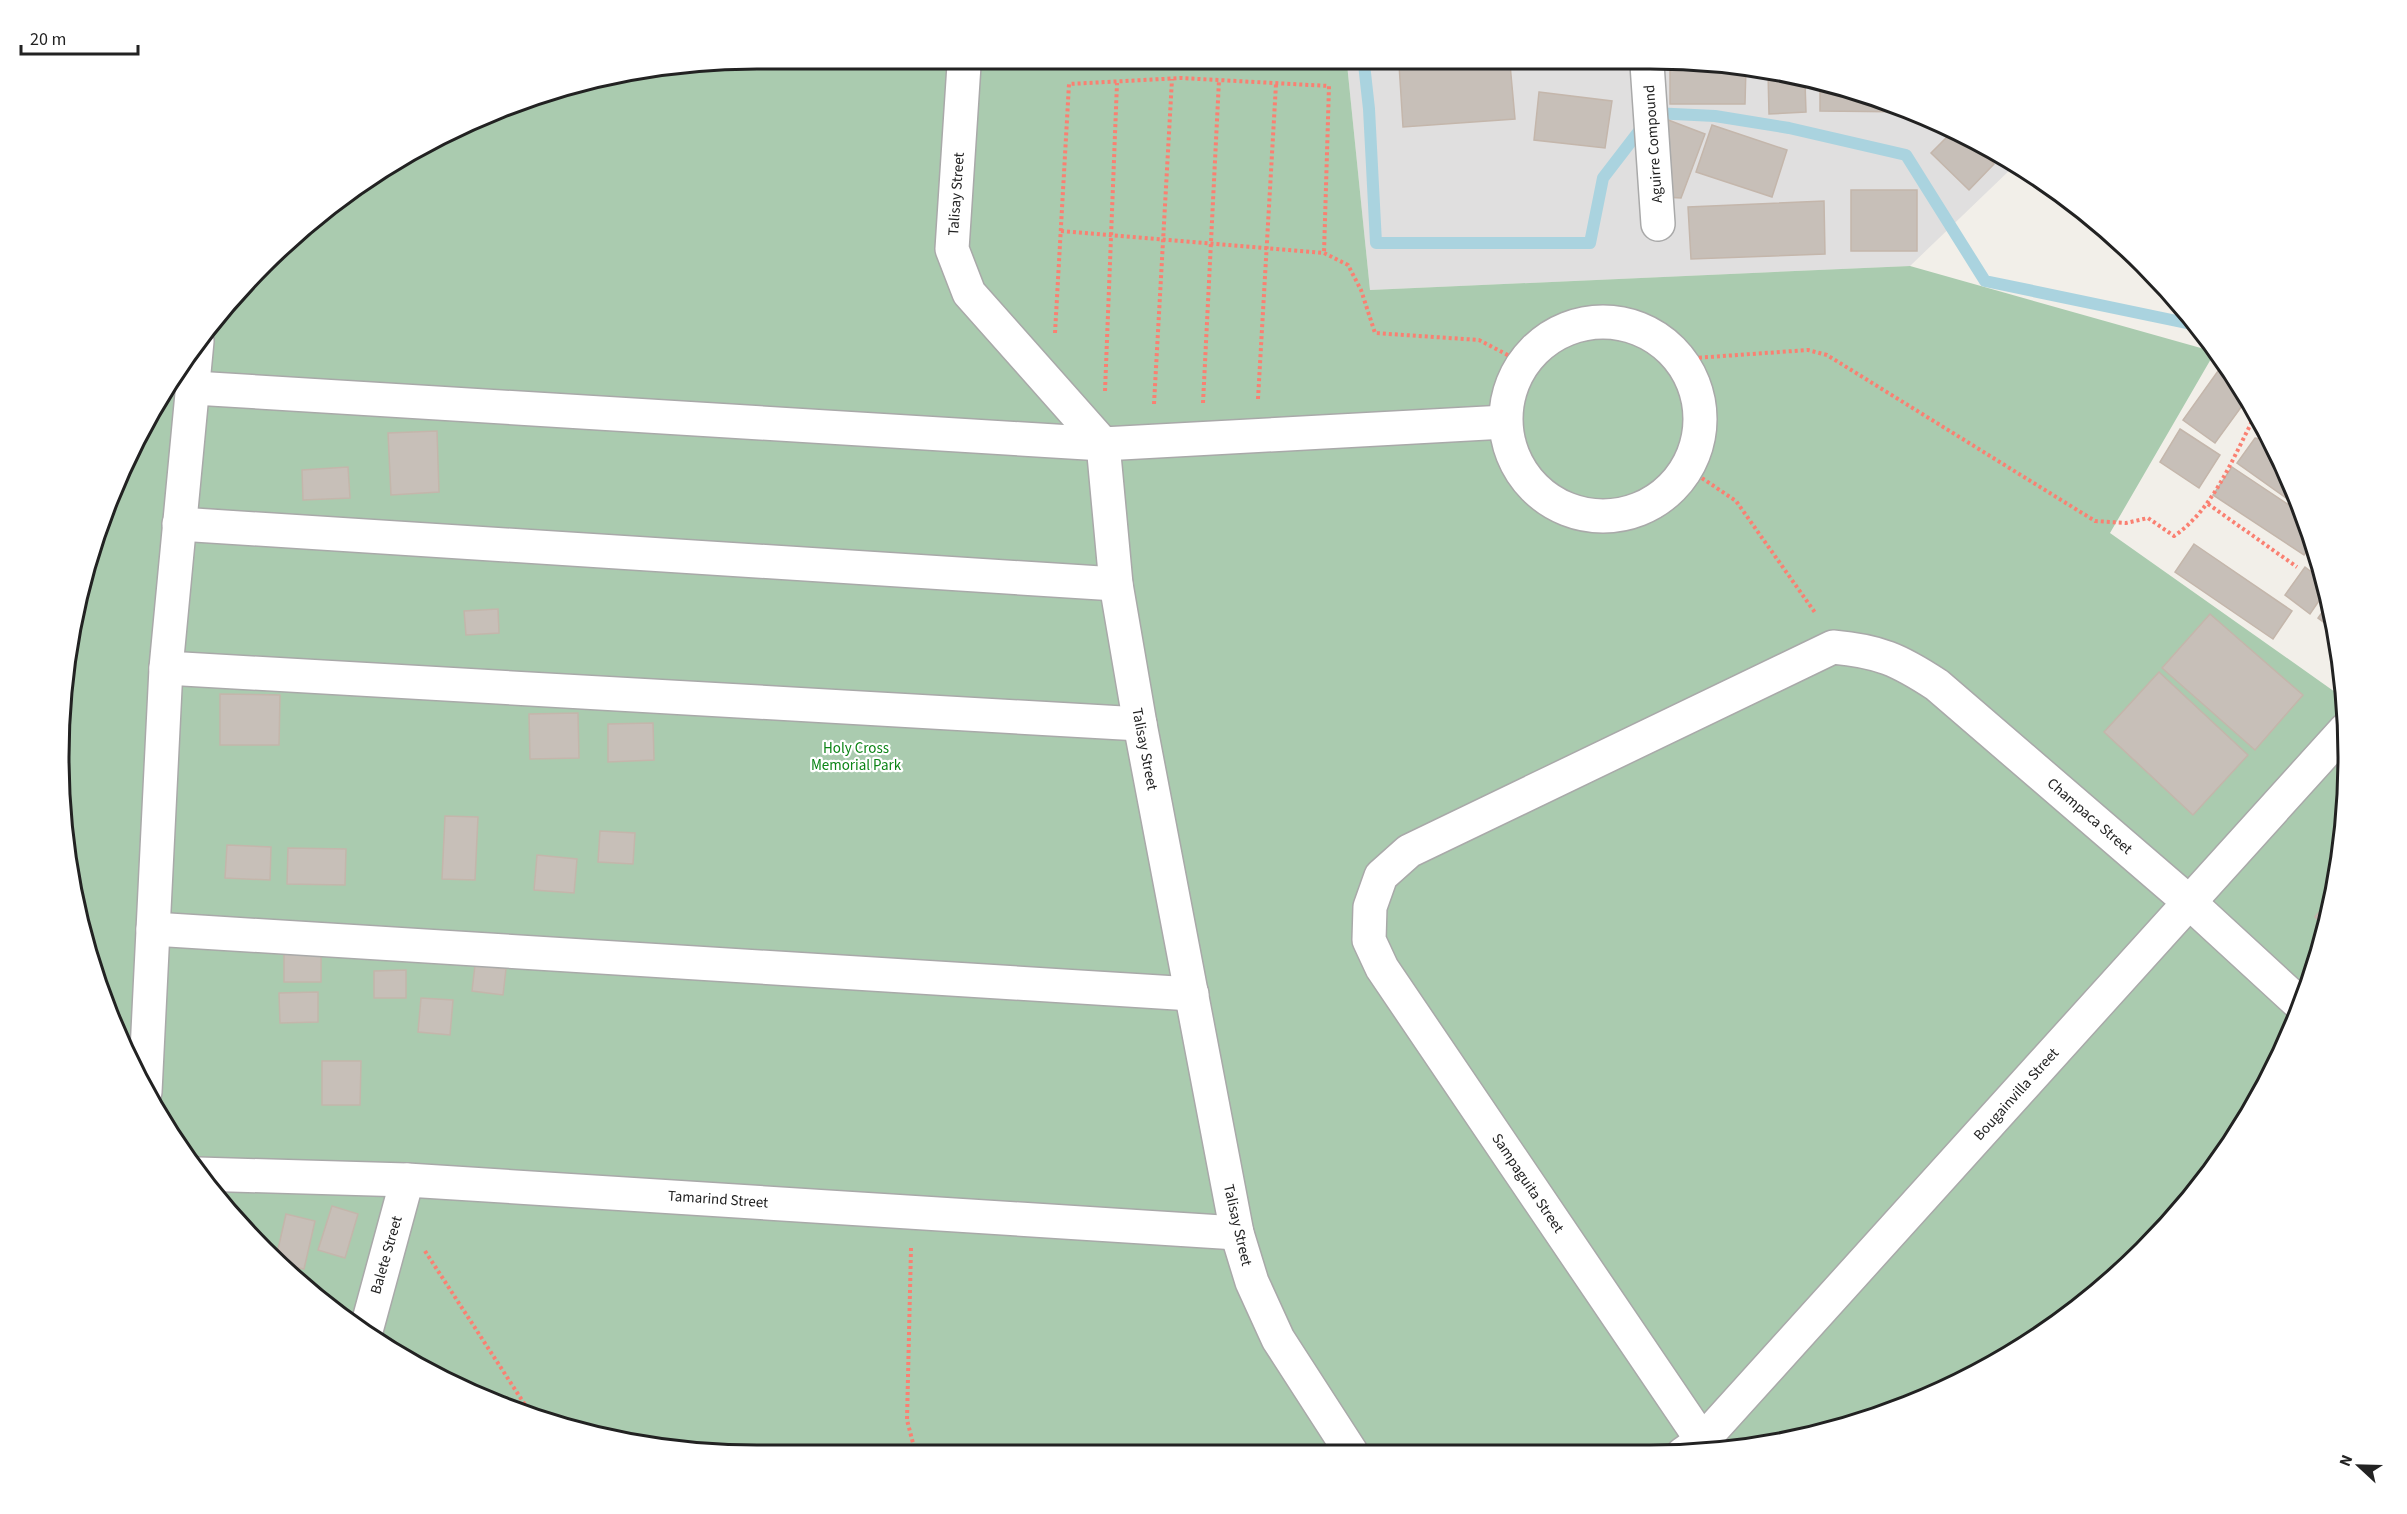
<svg xmlns="http://www.w3.org/2000/svg" width="2407" height="1514" font-family="'Source Sans 3',sans-serif">
	<style>
		.residential { fill: #e0dfdf }
		.cemetery { fill: #aacbaf }
		.lines { fill: none; stroke-linecap: round; stroke-linejoin: round }
		.stream { stroke: #aad3df; stroke-width: 12 }
		.building { fill: #c7bfb8; stroke: #c4b6ab; stroke-width: 1.5 }
		.minor-casing { stroke: #a9a9a9; stroke-width: 36 }
		.path { stroke: #fa8072; stroke-width: 4; stroke-dasharray: 3 3; stroke-linecap: butt }
		.minor { stroke: #fff; stroke-width: 33 }
		.labels { text-anchor: middle; stroke-width: 4.5; stroke-linejoin: round; paint-order: stroke }
		.street-label { font-size: 15px; fill: #222; stroke: #fff }
		.park-label { font-size: 15px; fill: #0c8416; stroke: #fff }
		.rim { fill: none; stroke: #222; stroke-width: 3 }
	</style>
	<rect width="100%" height="100%" fill="#f2efe9"/>
	<polygon class="residential" points="1347,64 1741,64 1918,112 2013,167 1910,266 1370,290"/>
	<polygon class="cemetery" points="1347,64 1370,290 1910,266 2215,352 2110,533 2335,692 2343,682 2347,803 2325,938 2276,1066 2204,1182 2110,1282 1959,1383 1831,1432 1696,1454 666,1450 490,1402 332,1311 232,1218 176,1145 130,1066 82,938 59,757 72,621 96,532 152,408 203,332 296,232 369,176 533,95 666,65"/>
	<g class="lines">
		<polyline class="stream" points="1364,64 1369,109 1376,243 1590,243 1603,178 1653,113 1715,116 1789,128 1906,155 1985,281 2196,325"/>
	</g>
	<g class="building">
		<polygon points="1399,64 1510,64 1515,119 1403,127"/>
		<polygon points="1670,64 1746,66 1745,104 1670,104"/>
		<polygon points="1768,72 1805,82 1806,112 1769,114"/>
		<polygon points="1820,86 1912,110 1912,112 1820,111"/>
		<polygon points="1539,92 1612,101 1605,148 1534,140"/>
		<polygon points="1663,118 1705,134 1681,198 1664,197"/>
		<polygon points="1712,125 1787,150 1772,197 1696,172"/>
		<polygon points="1952,132 1972,143 1994,164 1969,190 1931,153"/>
		<rect x="1851" y="190" width="66" height="61"/>
		<polygon points="1824,201 1825,254 1691,259 1688,207"/>
		<polygon points="2223,364 2246,396 2242,406 2215,443 2183,420"/>
		<polygon points="2180,429 2220,455 2199,488 2160,462"/>
		<polygon points="437,431 439,492 391,495 388,433"/>
		<polygon points="2255,438 2270,441 2300,508 2237,463"/>
		<polygon points="348,467 350,498 303,500 302,470"/>
		<polygon points="2232,467 2304,515 2313,541 2304,555 2213,495"/>
		<polygon points="2194,544 2292,611 2273,639 2175,572"/>
		<polygon points="2305,567 2322,580 2325,592 2310,614 2285,595"/>
		<polygon points="2328,604 2334,630 2318,618"/>
		<polygon points="498,609 499,633 466,635 464,611"/>
		<polygon points="2210,614 2303,695 2255,750 2162,668"/>
		<polygon points="2159,672 2248,755 2193,815 2104,732"/>
		<polygon points="220,694 280,695 279,745 220,745"/>
		<polygon points="578,713 579,758 530,759 529,714"/>
		<polygon points="653,723 654,760 608,762 608,724"/>
		<polygon points="445,816 478,817 475,880 442,879"/>
		<polygon points="600,831 635,833 633,864 598,862"/>
		<polygon points="227,845 271,847 270,880 225,878"/>
		<polygon points="288,848 346,849 345,885 287,884"/>
		<polygon points="537,855 577,859 574,893 534,890"/>
		<polygon points="2331,899 2326,927 2315,917"/>
		<rect x="284" y="952" width="37" height="30"/>
		<polygon points="475,965 506,969 503,995 472,991"/>
		<polygon points="406,970 406,998 374,998 374,971"/>
		<polygon points="318,992 318,1022 280,1023 279,993"/>
		<polygon points="421,998 453,1000 450,1035 418,1032"/>
		<polygon points="322,1061 361,1061 360,1105 322,1105"/>
		<polygon points="332,1206 358,1214 345,1258 318,1250"/>
		<polygon points="286,1214 315,1221 304,1269 281,1264 276,1258"/>
	</g>
	<g class="lines">
		<defs>
			<g id="minor">
				<polyline points="1647,64 1658,224"/>
				<polyline points="964,65 952,249 969,293 1103,444 1116,584 1140,724 1237,1233 1252,1282 1278,1339 1351,1452"/>
				<circle cx="1603" cy="419" r="97"/>
				<polyline points="194,388 1103,444 1505,422"/>
				<polyline points="179,524 1116,584"/>
				<polyline points="166,668 1140,724"/>
				<polyline points="153,929 1192,994"/>
				<polyline points="145,1092 166,668 197,341"/>
				<polyline points="198,1174 407,1180 1237,1233"/>
				<polyline points="366,1331 407,1180"/>
				<path d="M1710,1452L1382,968L1369,940L1370,907L1381,876L1409,851L1833,647C1879,651 1899,660 1937,685L2189,902L2300,1004"/>
				<polyline points="1683,1454 1703,1440 2345,730"/>
			</g>
		</defs>
		<use href="#minor" class="minor-casing"/>
		<g class="path">
			<polyline points="1061,231 1324,253 1348,265 1361,290 1375,333 1479,340 1523,363"/>
			<polyline points="1055,333 1069,84 1181,78 1329,86 1324,253"/>
			<path d="M1681,359L1808,350L1827,355L2095,521L2126,523L2148,518L2174,536C2214,509 2233,457 2255,416L2259,417"/>
			<polyline points="1105,391 1117,83"/>
			<polyline points="1258,399 1276,84"/>
			<polyline points="1203,403 1219,80"/>
			<polyline points="1154,404 1172,79"/>
			<polyline points="1687,468 1736,501 1816,614"/>
			<polyline points="2208,504 2297,567"/>
			<polyline points="911,1248 907,1420 915,1451"/>
			<polyline points="425,1251 531,1414"/>
		</g>
		<use href="#minor" class="minor"/>
	</g>
	<g class="labels">
		<g class="street-label">
			<text transform="translate(1653 144) rotate(-94)" y="5">Aguirre Compound</text>
			<text transform="translate(956 194) rotate(-86)" y="5">Talisay Street</text>
			<text transform="translate(1145 749) rotate(79)" y="5">Talisay Street</text>
			<text transform="translate(2090 816) rotate(41)" y="5">Champaca Street</text>
			<text transform="translate(2016 1094) rotate(-48)" y="5">Bougainvilla Street</text>
			<text transform="translate(1528 1183) rotate(56)" y="5">Sampaguita Street</text>
			<text transform="translate(718 1199) rotate(4)" y="5">Tamarind Street</text>
			<text transform="translate(1238 1225) rotate(77)" y="5">Talisay Street</text>
			<text transform="translate(386 1255) rotate(-74)" y="5">Balete Street</text>
		</g>
		<g class="park-label">
			<text x="856" y="753">Holy Cross<tspan x="856" dy="17">Memorial Park</tspan></text>
		</g>
	</g>
	<path d="M0 0H2407V1514H0ZM757 69H1650A688 688 0 0 1 2338 757V757A688 688 0 0 1 1650 1445H757A688 688 0 0 1 69 757V757A688 688 0 0 1 757 69Z" fill="#fff" fill-rule="evenodd"/>
	<path class="rim" d="M757 69H1650A688 688 0 0 1 2338 757V757A688 688 0 0 1 1650 1445H757A688 688 0 0 1 69 757V757A688 688 0 0 1 757 69Z"/>
	<g transform="translate(2359 1466) rotate(292)" stroke="#ffffff" stroke-width="4.5" paint-order="stroke">
	<path d="M0-4.5L10 22L0 15L-10 22Z" fill="#222222"/>
	<text y="-9" font-size="16" font-weight="bold" text-anchor="middle" fill="#222222">N</text>
	</g>
	<path d="M21 45v9h117v-9" fill="none" stroke="#222222" stroke-width="3"/>
	<text x="30" y="45" font-size="18" fill="#222222" stroke="#ffffff" stroke-width="4.5" paint-order="stroke">20 m</text>
</svg>
